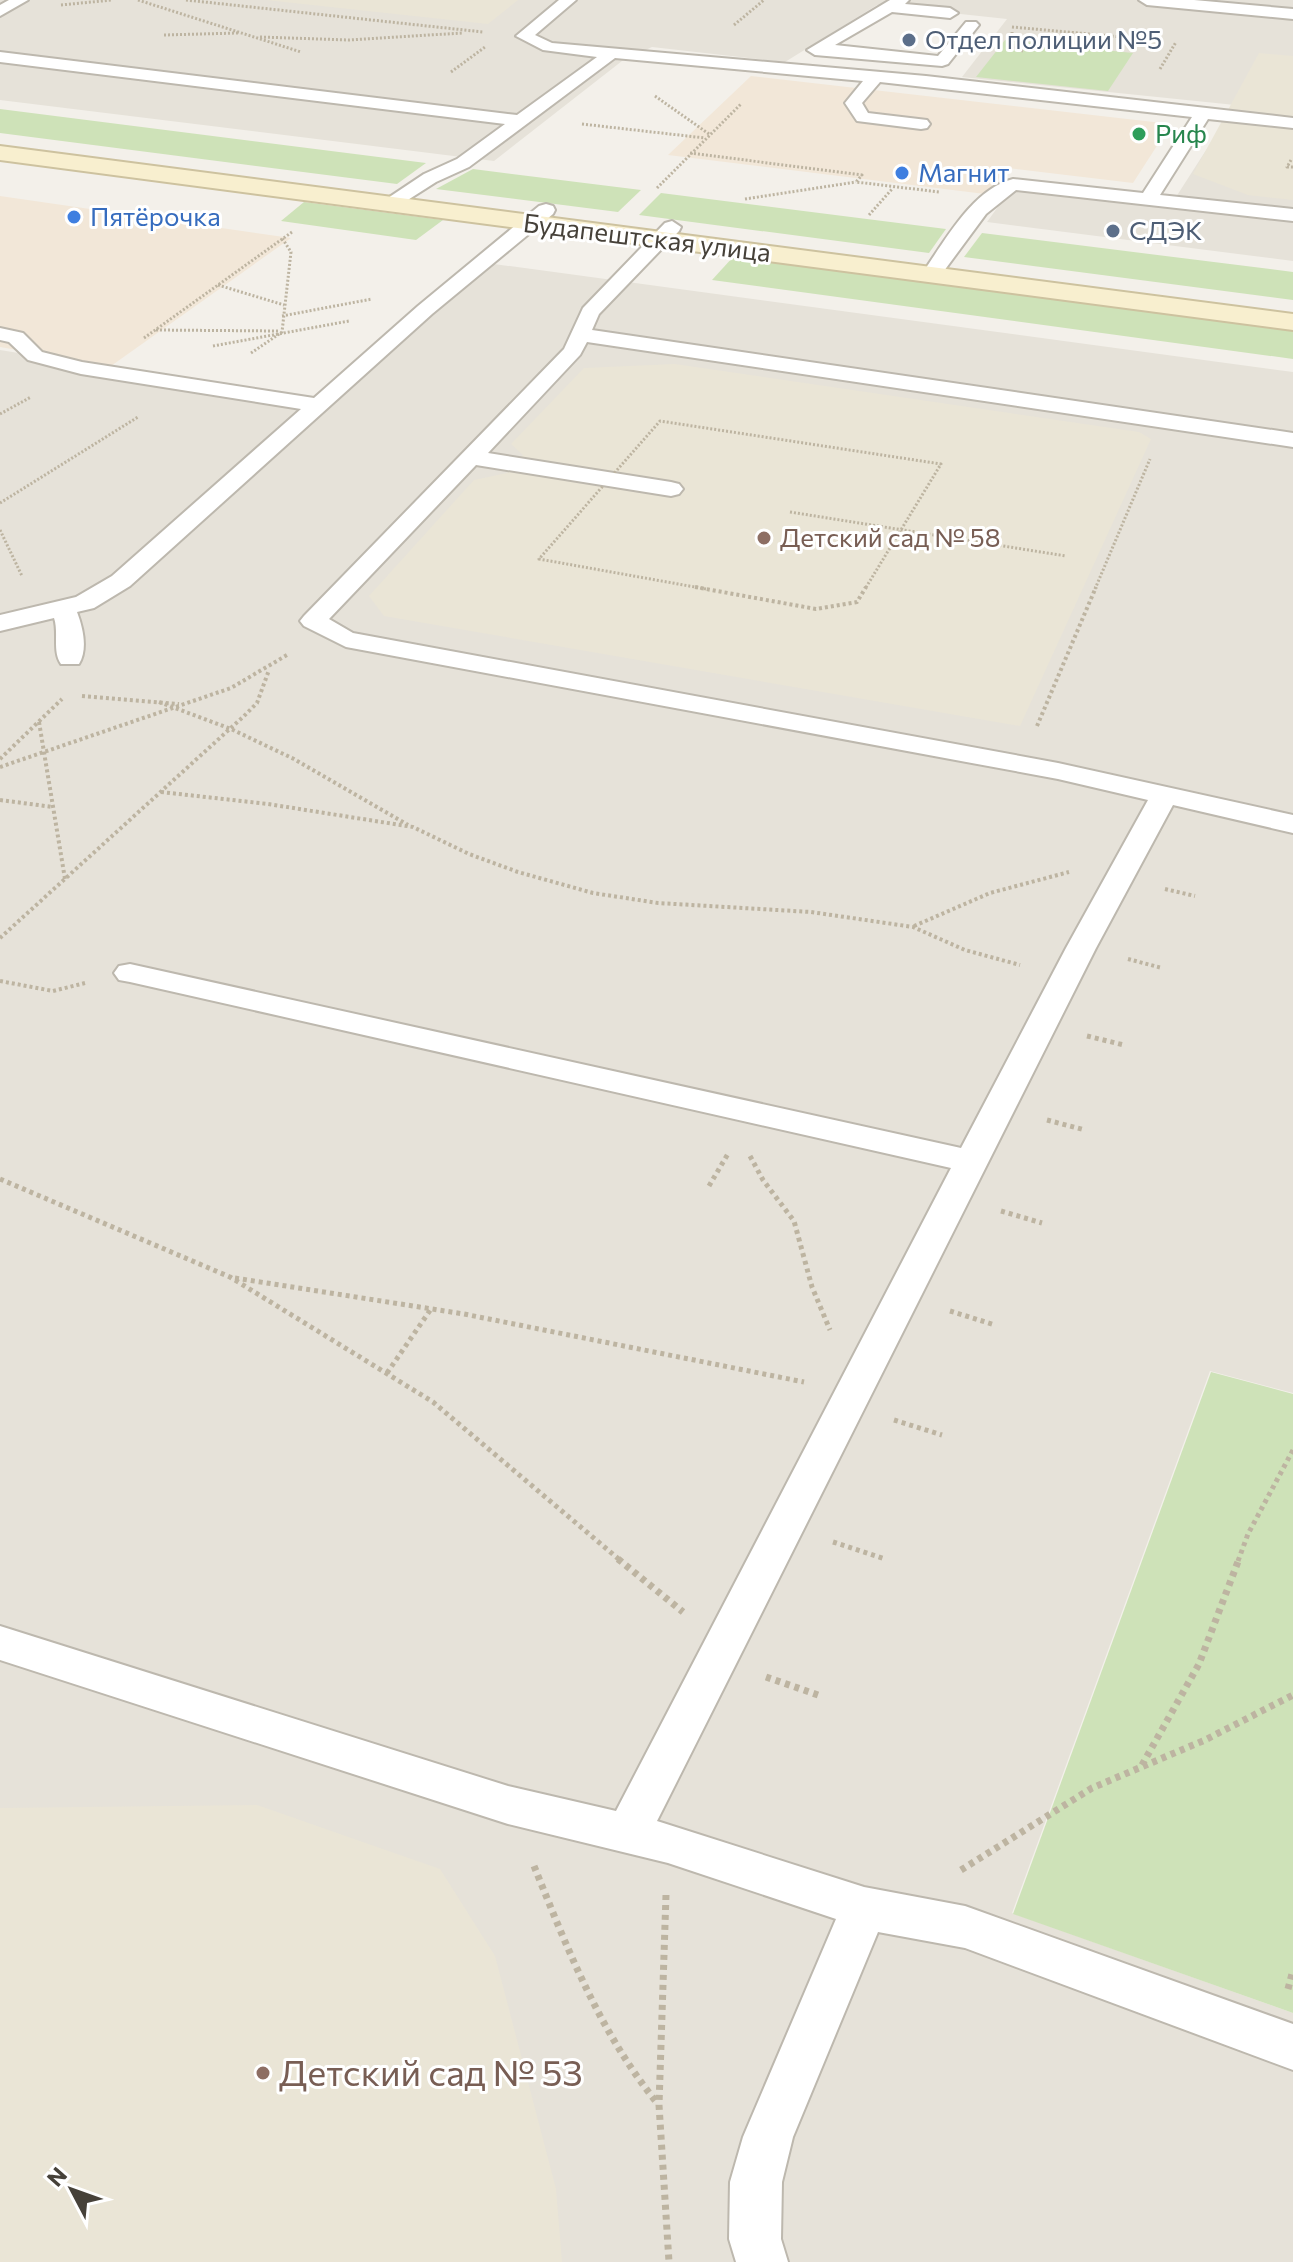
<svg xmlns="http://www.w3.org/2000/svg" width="1293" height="2262" font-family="Commissioner,sans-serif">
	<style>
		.residential { fill: #e6e2d9 }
		.commercial { fill: #f2e7d8 }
		.education { fill: #eae5d6 }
		.green { fill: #cee2b8 }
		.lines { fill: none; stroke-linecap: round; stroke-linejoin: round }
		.lane-casing { stroke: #bdb8ae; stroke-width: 4 }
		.secondary-casing { stroke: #cdc29f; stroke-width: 4 }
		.path-far3 { stroke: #bdb4a1; stroke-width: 3; stroke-dasharray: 2 2; stroke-linecap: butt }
		.path-far2 { stroke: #bdb4a1; stroke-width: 4; stroke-dasharray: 3 3; stroke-linecap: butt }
		.path-far1 { stroke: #bdb4a1; stroke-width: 5; stroke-dasharray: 4 4; stroke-linecap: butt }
		.path { stroke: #bdb4a1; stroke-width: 7; stroke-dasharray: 5 5; stroke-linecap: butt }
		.lane { fill: #fff; fill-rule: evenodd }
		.secondary { fill: #f8efcf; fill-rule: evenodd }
		.service-dot { fill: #5c6f8a; stroke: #fff; stroke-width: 3 }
		.leisure-dot { fill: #2e9e5b; stroke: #fff; stroke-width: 3 }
		.shop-dot { fill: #3f7fe0; stroke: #fff; stroke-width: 3 }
		.education-dot { fill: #8d6e63; stroke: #fff; stroke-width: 3 }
		.labels { text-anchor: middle; stroke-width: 6; stroke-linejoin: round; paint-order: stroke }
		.far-service-label { font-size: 26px; fill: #4e5e75; stroke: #fff; text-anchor: start }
		.far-leisure-label { font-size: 26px; fill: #27864d; stroke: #fff; text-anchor: start }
		.far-shop-label { font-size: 26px; fill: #366cbe; stroke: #fff; text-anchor: start }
		.far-street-label { font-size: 26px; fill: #464139; stroke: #fff }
		.far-education-label { font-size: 26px; fill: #785e54; stroke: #fff; text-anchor: start }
		.near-education-label { font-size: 36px; fill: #785e54; stroke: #fff; text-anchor: start }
	</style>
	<rect width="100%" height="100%" fill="#f3f0ea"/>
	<g class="residential">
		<polygon points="0,0 1293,0 1293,261 987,222 1018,179 1176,197 1235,105 962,77 1007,19 877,5 785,62 652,47 622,61 494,161 0,100"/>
		<polygon points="472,261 1293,372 1293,1393 1210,1371 1012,1913 1293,2013 1293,2262 0,2262 0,350 309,400"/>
	</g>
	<g class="commercial">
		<polygon points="751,76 1171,124 1133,183 1008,168 985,194 668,155"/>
		<polygon points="0,196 291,238 111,366 0,347"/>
	</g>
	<g class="education">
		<polygon points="266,0 518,0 488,24"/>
		<polygon points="1259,53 1293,56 1293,200 1248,195 1193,174"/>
		<polygon points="675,364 1139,432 1151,439 1020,726 384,616 369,596 474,480 507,473 523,455 511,444 584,368"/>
		<polygon points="257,1805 440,1869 495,1956 556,2189 562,2262 0,2262 0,1808"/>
	</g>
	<g class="green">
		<polygon points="1005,40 1133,53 1108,91 976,77"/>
		<polygon points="0,109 426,163 397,184 0,133"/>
		<polygon points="473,169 641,190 618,212 436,189"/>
		<polygon points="661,193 946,229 929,253 639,215"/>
		<polygon points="304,202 443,220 416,240 281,221"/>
		<polygon points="982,233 1293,272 1293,300 964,257"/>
		<polygon points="733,257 1293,330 1293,359 712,280"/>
		<polygon points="1211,1372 1293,1394 1293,2013 1013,1914"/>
	</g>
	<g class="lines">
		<defs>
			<g id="lane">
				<polygon points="9,0 28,0 0,16 0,5"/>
				<path d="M559,0H576L535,35L552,43L926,76L1293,118V128L1208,119L1160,195L1293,209V221L1016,190L986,214L938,279L931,281L921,275C944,243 972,189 1013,179L1143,193L1192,117L880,82L862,103L868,113L927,120L930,124L927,128L921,129L857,121L845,103L863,81L615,58L469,167L436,182L392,210L383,204L385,200L424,174L457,159L505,124L0,62V52L517,115L597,57L543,50L516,36Z"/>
				<polygon points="890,0 909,0 905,4 950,8 958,13 950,18 892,12 835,45 938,56 966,22 976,22 979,25 948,64 942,66 815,55 807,50"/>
				<polygon points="1139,0 1194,0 1293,9 1293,19 1147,5"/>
				<path d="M546,204L553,206L555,210L553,214L432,314L130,586L94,608L77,612C83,628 88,649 79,664H61C52,651 59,632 54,618L0,631V615L76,597L112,576L301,409L81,374L28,360L9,342L0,340V328L23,333L42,352L82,362L314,398L418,306L539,206Z"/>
				<polygon points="672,221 681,227 679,231 599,314 592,330 1293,433 1293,447 587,342 580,355 488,453 671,482 679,484 683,489 679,494 671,496 476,465 329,619 353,633 1058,763 1293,815 1293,833 1173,805 1096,948 657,1821 864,1887 965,1906 1293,2024 1293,2070 965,1948 878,1932 793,2137 782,2182 781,2239 788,2262 736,2262 729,2239 730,2182 743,2137 836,1919 668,1863 508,1824 0,1660 0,1626 508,1786 616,1811 951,1168 130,982 119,980 114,973 119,966 130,964 961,1148 1066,948 1148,800 1058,779 346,647 304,626 300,621 304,616 564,349 583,308 665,223"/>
			</g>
			<polygon id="secondary" points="0,146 1293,314 1293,330 0,160"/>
		</defs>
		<use href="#lane" class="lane-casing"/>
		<use href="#secondary" class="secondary-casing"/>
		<g class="path-far3">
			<polyline points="138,0 301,52"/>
			<polyline points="186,0 483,32"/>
			<polyline points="61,5 112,0"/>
			<polyline points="734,25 764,0"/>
			<polyline points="1012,27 1133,38"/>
			<polyline points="1012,32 1013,47 1023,51"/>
			<polyline points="164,35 238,33"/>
			<polyline points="260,37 349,40 462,33"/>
			<polyline points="1160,69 1176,42"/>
			<polyline points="451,72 485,47"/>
			<polyline points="655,96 709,134"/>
			<polyline points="582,124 705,138"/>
			<polyline points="690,153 862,175 856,182 939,192"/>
			<polyline points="1291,160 1287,167 1293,167"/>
			<polyline points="657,188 741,104"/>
			<polyline points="745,199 856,182"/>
			<polyline points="869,215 893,188"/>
			<polyline points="218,285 284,305"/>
			<polyline points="282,316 372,299"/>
			<polyline points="156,330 278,331"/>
			<polyline points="144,338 292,232"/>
			<polyline points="213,346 349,321"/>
			<polyline points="251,353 282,332 291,252 282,238"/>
			<polyline points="0,414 31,397"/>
			<polyline points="0,503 138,417"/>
			<polyline points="790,512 1066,556"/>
			<polyline points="0,530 22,576"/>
			<polyline points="706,589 539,559 660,421 941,464 865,589"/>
			<polyline points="1095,589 1150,459"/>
		</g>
		<g class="path-far2">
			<polyline points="695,587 816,609 857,602 866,587"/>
			<polyline points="82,696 179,704"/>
			<polyline points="159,702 231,729 294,759 408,825"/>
			<polyline points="39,722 65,879"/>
			<polyline points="1037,726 1096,587"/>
			<polyline points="0,759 62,699"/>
			<polyline points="0,767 231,688 287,655"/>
			<polyline points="161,792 268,804 413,827 469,854 518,872 593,893 658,903 811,912 913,927 965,950 1020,965"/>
			<polyline points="0,800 53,807"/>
			<polyline points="1165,889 1195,896"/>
			<polyline points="914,926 990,893 1069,872"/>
			<polyline points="0,938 244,716 257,703 269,670"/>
			<polyline points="1128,959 1162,968"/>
			<polyline points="0,981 53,991 85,983"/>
		</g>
		<g class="path-far1">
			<polyline points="1087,1036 1124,1045"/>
			<polyline points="1047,1120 1085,1130"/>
			<polyline points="750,1156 763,1180 794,1221 812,1287 830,1330"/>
			<polyline points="0,1179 230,1277 433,1402 621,1561"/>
			<polyline points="709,1186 729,1152"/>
			<polyline points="1001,1211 1042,1223"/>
			<polyline points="235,1278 464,1314 804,1382"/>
			<polyline points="950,1311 995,1325"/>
			<polyline points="387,1373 431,1309"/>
			<polyline points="894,1420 942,1435"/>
			<polyline points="833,1542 885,1559"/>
			<polyline points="1238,1561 1248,1534 1293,1450"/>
		</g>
		<g class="path">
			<polyline points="618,1559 683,1612"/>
			<polyline points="766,1677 821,1696"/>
			<polyline points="1142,1765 1199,1664 1239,1559"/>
			<path d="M534,1866C568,1950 600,2033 658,2104"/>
			<polyline points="961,1870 1092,1788 1205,1740 1293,1695"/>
			<polyline points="666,1895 659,2105 669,2262"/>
			<polyline points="1288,1989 1293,1970"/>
		</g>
		<use href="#lane" class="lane"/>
		<use href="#secondary" class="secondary"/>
	</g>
	<g class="service-dot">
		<circle cx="909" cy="40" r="8"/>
		<circle cx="1113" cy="231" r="8"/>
	</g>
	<circle class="leisure-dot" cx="1139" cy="134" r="8"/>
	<g class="shop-dot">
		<circle cx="902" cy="173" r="8"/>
		<circle cx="74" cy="217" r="8"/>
	</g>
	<g class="education-dot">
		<circle cx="764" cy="538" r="8"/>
		<circle cx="263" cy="2073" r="8"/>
	</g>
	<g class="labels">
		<g class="far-service-label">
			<text x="925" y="49">Отдел полиции №5</text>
			<text x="1129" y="240">СДЭК</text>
		</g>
		<g class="far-leisure-label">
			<text x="1155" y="143">Риф</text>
		</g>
		<g class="far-shop-label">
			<text x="918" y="182">Магнит</text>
			<text x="90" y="226">Пятёрочка</text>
		</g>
		<g class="far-street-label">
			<text transform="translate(647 238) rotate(7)" y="9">Будапештская улица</text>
		</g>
		<g class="far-education-label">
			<text x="780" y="547">Детский сад № 58</text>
		</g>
		<g class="near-education-label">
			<text x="279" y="2086">Детский сад № 53</text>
		</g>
	</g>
	<g transform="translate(72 2190) rotate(311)" stroke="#ffffff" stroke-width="6" paint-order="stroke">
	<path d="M0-6L14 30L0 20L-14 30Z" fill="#464139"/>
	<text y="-12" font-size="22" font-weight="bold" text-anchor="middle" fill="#464139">N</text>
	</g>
</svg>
